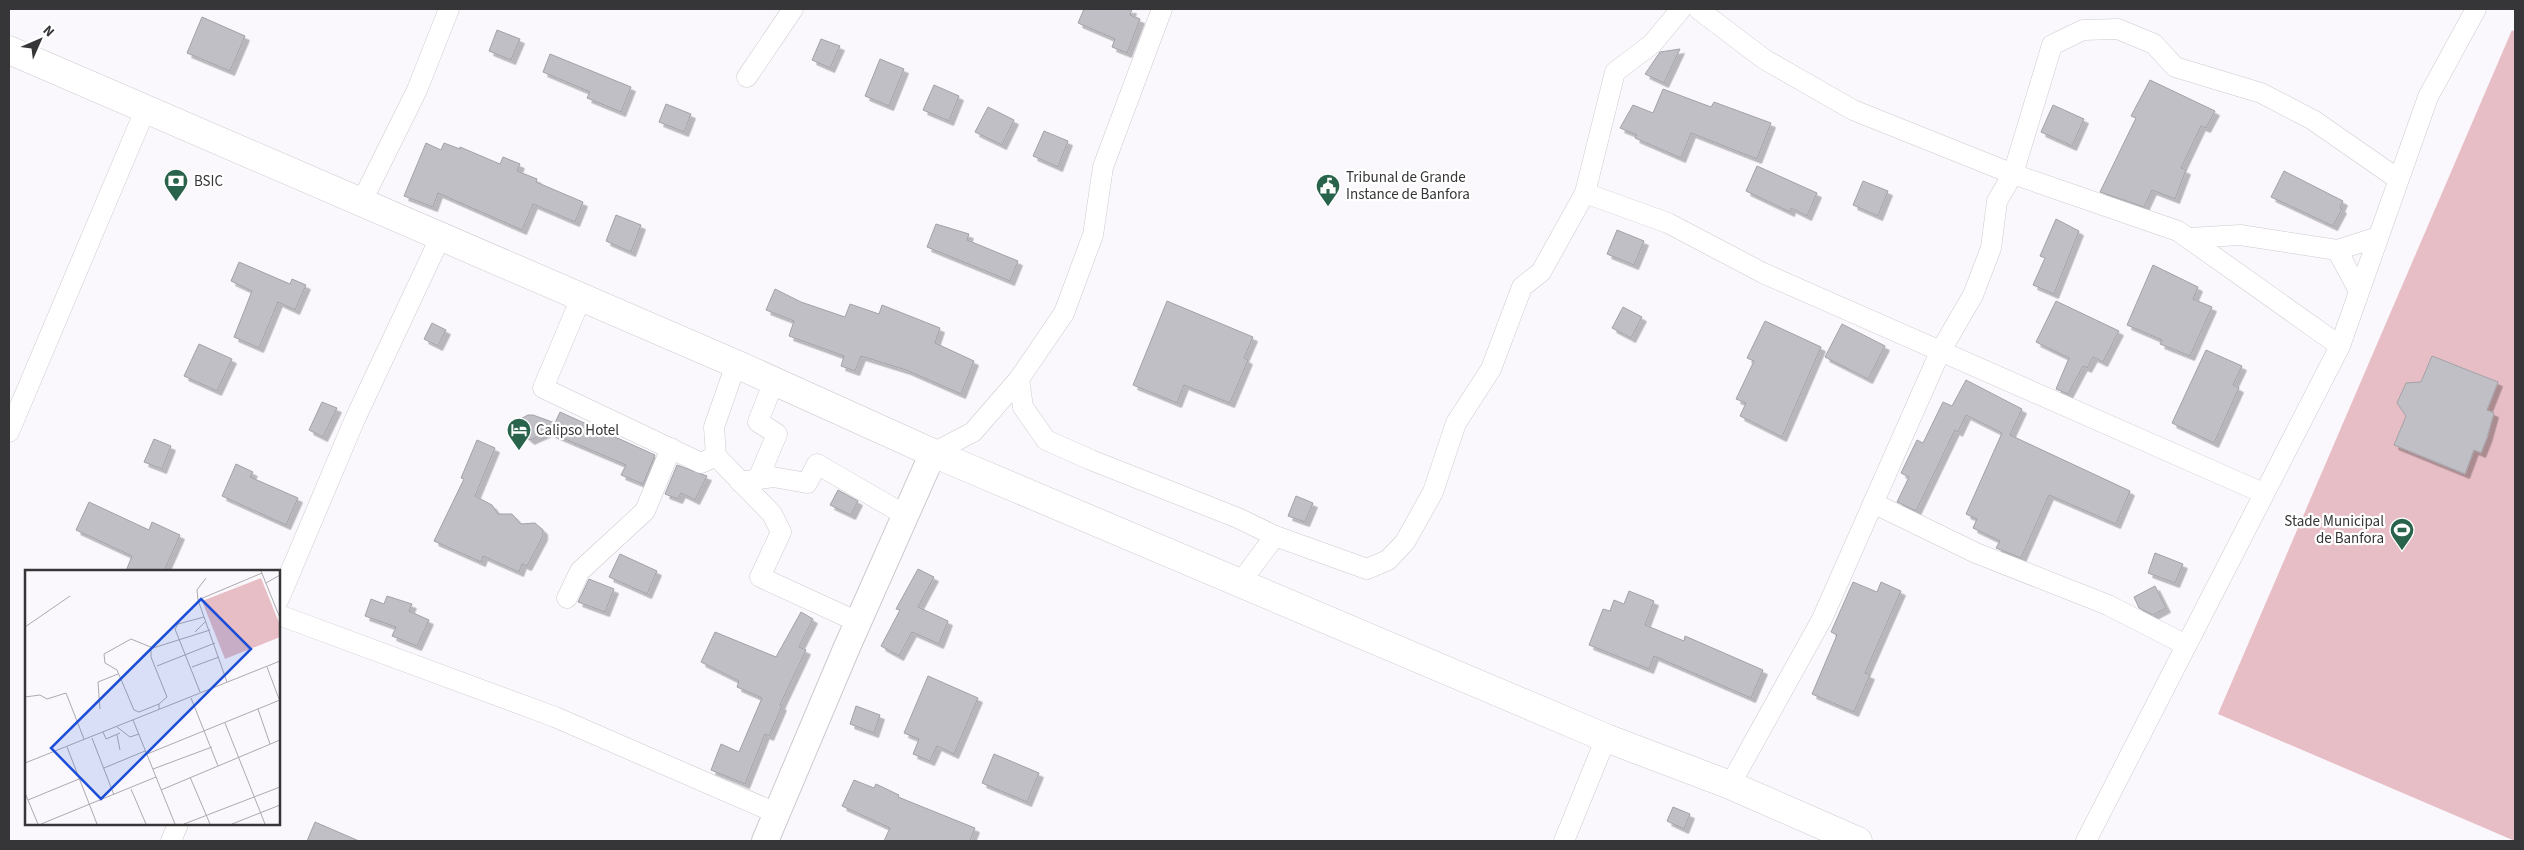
<svg xmlns="http://www.w3.org/2000/svg" width="2524" height="850" font-family="'Source Sans 3',sans-serif">
	<style>
		.grass { fill: #e7bec5 }
		.building { fill: #bfbfc5; stroke: #a1a2a7; filter: url(#shadow) }
		.lines { fill: none; stroke-linecap: round; stroke-linejoin: round }
		.minor-casing { stroke: #cdcacf; stroke-width: 21 }
		.major-casing { stroke: #cdcacf; stroke-width: 28 }
		.highway-casing { stroke: #cdcacf; stroke-width: 29 }
		.minor { stroke: #fff; stroke-width: 20 }
		.major { stroke: #fff; stroke-width: 26 }
		.highway { stroke: #fff; stroke-width: 28 }
		.labels { text-anchor: middle; stroke-width: 4.5; stroke-linejoin: round; paint-order: stroke }
		.poi-label { font-size: 15px; fill: #363537; stroke: #fff; text-anchor: start }
		.inset-road { fill: none; stroke: #acaaae; stroke-width: 1 }
		.view { fill: #1d4ed8; fill-opacity: 0.15; stroke: #1d4ed8; stroke-width: 2.5 }
		.inset-edge { fill: none; stroke: #363537; stroke-width: 2.5 }
	</style>
	<defs>
		<filter id="shadow"><feDropShadow dx="4.5" dy="4.5" stdDeviation="0" flood-color="#0004"/></filter>
	</defs>
	<rect width="100%" height="100%" fill="#fbf8fd"/>
	<polygon class="grass" points="2512,30 2515,32 2515,841 2218,714"/>
	<g class="building">
		<polygon points="1084,9 1132,9 1130,15 1140,19 1127,53 1112,47 1115,39 1078,23"/>
		<polygon points="202,17 245,36 230,71 187,53"/>
		<polygon points="497,30 520,39 511,60 489,51"/>
		<polygon points="821,39 840,46 830,68 812,60"/>
		<polygon points="1680,49 1664,83 1645,74 1660,52"/>
		<polygon points="550,54 631,87 621,112 587,98 590,92 543,72"/>
		<polygon points="880,59 904,69 889,106 865,96"/>
		<polygon points="2150,80 2215,111 2206,128 2201,126 2181,168 2186,170 2175,199 2152,190 2144,207 2100,192 2136,118 2131,116"/>
		<polygon points="934,85 959,96 949,121 923,110"/>
		<polygon points="1663,89 1711,107 1714,102 1771,123 1757,159 1691,133 1681,158 1635,138 1637,135 1620,128 1633,105 1653,113"/>
		<polygon points="666,104 691,114 684,132 659,122"/>
		<polygon points="2053,105 2084,119 2072,146 2041,132"/>
		<polygon points="988,107 1014,120 1002,145 975,132"/>
		<polygon points="1044,131 1068,141 1058,167 1033,156"/>
		<polygon points="426,143 441,150 444,143 460,149 460,147 500,164 503,157 520,164 517,171 537,179 536,182 583,202 575,222 533,204 522,230 438,193 433,207 404,196"/>
		<polygon points="1757,166 1817,193 1807,216 1791,208 1790,212 1746,191"/>
		<polygon points="2284,171 2343,201 2340,208 2342,209 2333,226 2271,197"/>
		<polygon points="1863,181 1888,191 1878,216 1853,205"/>
		<polygon points="616,215 641,225 631,252 606,241"/>
		<polygon points="2056,219 2079,231 2054,294 2033,285 2045,258 2040,256"/>
		<polygon points="936,224 969,234 967,240 1018,261 1010,281 927,247"/>
		<polygon points="1617,230 1644,241 1634,265 1607,254"/>
		<polygon points="239,262 290,284 292,279 306,285 295,310 278,302 259,348 234,337 252,291 231,281"/>
		<polygon points="2153,265 2198,287 2193,299 2212,307 2190,356 2160,344 2162,340 2127,325"/>
		<polygon points="775,289 801,302 845,317 850,304 879,314 882,305 940,328 935,343 974,361 961,394 906,370 861,356 855,371 841,366 844,356 789,336 794,321 766,310"/>
		<polygon points="1167,301 1253,337 1244,358 1248,360 1230,403 1184,385 1177,403 1133,385"/>
		<polygon points="2056,301 2119,331 2103,362 2093,357 2087,368 2083,366 2068,394 2056,389 2069,358 2036,342"/>
		<polygon points="1623,307 1642,317 1631,338 1612,328"/>
		<polygon points="1765,321 1821,347 1782,437 1740,416 1746,403 1736,399 1754,361 1747,358"/>
		<polygon points="432,323 446,330 438,346 424,339"/>
		<polygon points="1842,324 1885,346 1868,379 1825,357"/>
		<polygon points="199,344 232,359 217,391 184,376"/>
		<polygon points="2206,350 2242,366 2233,385 2239,388 2214,443 2172,423"/>
		<polygon points="2432,356 2498,382 2487,410 2494,413 2487,438 2481,453 2474,450 2465,474 2394,445 2406,416 2397,403 2406,383 2421,382"/>
		<polygon points="1966,380 2022,409 2010,435 2130,491 2116,524 2049,495 2021,558 1996,548 2000,541 1973,528 1977,519 1966,514 2002,433 1966,415 1958,432 1955,430 1916,511 1897,502 1909,477 1901,473 1917,440 1923,443 1943,402 1952,406"/>
		<polygon points="322,402 337,408 323,437 309,430"/>
		<polygon points="560,412 655,455 643,484 621,475 626,465 551,433 552,430 530,440 511,424 528,415 533,415 555,423"/>
		<polygon points="154,439 171,446 162,469 144,462"/>
		<polygon points="477,440 495,448 475,496 492,505 498,514 512,514 521,524 535,523 543,530 543,536 527,566 522,564 519,572 483,556 481,562 434,541 464,479 461,478"/>
		<polygon points="236,464 253,472 250,477 298,498 286,525 222,496"/>
		<polygon points="677,465 707,476 695,500 681,493 678,499 665,494"/>
		<polygon points="838,490 858,501 851,515 830,505"/>
		<polygon points="1296,496 1313,503 1305,522 1288,516"/>
		<polygon points="89,502 149,530 152,522 180,535 164,571 126,571 132,556 76,530"/>
		<polygon points="2155,553 2183,564 2175,583 2148,573"/>
		<polygon points="620,554 657,571 647,594 609,577"/>
		<polygon points="918,569 934,577 918,607 948,621 939,644 912,632 899,656 881,646 900,610 896,609"/>
		<polygon points="589,579 614,589 605,612 578,602"/>
		<polygon points="1853,582 1877,592 1881,582 1901,591 1865,673 1870,675 1854,712 1812,694 1837,635 1831,632"/>
		<polygon points="2155,586 2166,608 2153,615 2139,608 2134,597"/>
		<polygon points="1629,591 1654,601 1645,625 1684,641 1685,636 1763,670 1751,698 1654,656 1649,669 1589,645 1603,609 1610,611 1614,600 1624,604"/>
		<polygon points="387,596 412,604 409,611 429,620 417,646 392,636 396,627 365,616 371,599 384,604"/>
		<polygon points="801,612 813,619 799,647 806,650 780,705 782,706 769,736 765,734 745,784 711,770 721,744 739,752 762,698 737,687 739,681 701,662 715,632 776,657"/>
		<polygon points="928,676 978,698 954,754 937,746 930,761 913,754 919,739 904,733"/>
		<polygon points="856,706 880,715 874,733 850,724"/>
		<polygon points="994,754 1039,773 1027,802 982,783"/>
		<polygon points="854,780 874,788 876,784 899,795 898,797 975,828 970,841 884,841 890,828 842,806"/>
		<polygon points="1673,807 1690,814 1684,829 1667,821"/>
		<polygon points="315,822 359,841 307,841"/>
	</g>
	<g class="lines">
		<defs>
			<g id="minor">
				<polyline points="1162,9 1103,167 1093,235 1064,313 1019,379 1023,407 1046,440 1091,460 1238,518 1275,536"/>
				<polyline points="1698,9 1764,59 1853,110 2013,174 2178,231 2340,346"/>
				<polyline points="747,77 793,9"/>
				<polyline points="1585,193 1668,223 1763,273 2263,493"/>
				<polyline points="361,203 417,90 449,9"/>
				<polyline points="2189,238 2240,235 2337,250 2378,237"/>
				<polyline points="2337,250 2359,291"/>
				<polyline points="581,298 543,388 701,463 716,456"/>
				<polyline points="736,364 714,427 716,456 772,514 781,532 760,577 858,622"/>
				<polyline points="9,432 146,108"/>
				<polyline points="933,453 973,432 1019,379"/>
				<polyline points="758,479 777,434 758,422 774,381"/>
				<polyline points="740,482 773,477 807,483 817,464 905,515"/>
				<polyline points="1873,503 1976,553 2108,605 2186,645"/>
				<polyline points="1240,583 1275,536 1367,569 1388,560 1405,542 1433,492 1456,423 1491,369 1522,287 1541,272 1585,193 1615,72 1652,44 1681,9"/>
				<polyline points="567,598 580,571 645,511 671,448"/>
				<polyline points="279,599 355,419 440,238"/>
				<polyline points="279,615 555,717 776,813"/>
				<polyline points="1730,785 1822,619 1940,352 1973,295 1991,248 1997,201 2013,174 2052,45 2083,30 2118,29 2154,44 2175,67 2261,93 2313,120 2398,179"/>
				<polyline points="171,841 178,824"/>
				<polyline points="1564,841 1606,738"/>
				<polyline points="2086,841 2340,346 2428,97 2476,9"/>
			</g>
			<polyline id="major" points="765,841 847,647 933,453"/>
			<polyline id="highway" points="9,50 736,364 933,453 1606,738 1730,785 1858,841"/>
		</defs>
		<use href="#minor" class="minor-casing"/>
		<use href="#major" class="major-casing"/>
		<use href="#highway" class="highway-casing"/>
		<use href="#minor" class="minor"/>
		<use href="#major" class="major"/>
		<use href="#highway" class="highway"/>
	</g>
	<defs>
		<symbol id="bank-pin" viewBox="-11 -11 22 30"><path d="M0 17L-7.5 6A9.5 9.5 0 1 1 7.5 6Z" fill="#2a634b" stroke="#fff"/><path d="M-6-4H6V4H-6ZM0-2.3a2.3 2.3 0 1 0 0 4.6a2.3 2.3 0 1 0 0-4.6Z" fill="#fff"/></symbol>
		<symbol id="civic-pin" viewBox="-11 -11 22 30"><path d="M0 17L-7.5 6A9.5 9.5 0 1 1 7.5 6Z" fill="#2a634b" stroke="#fff"/><path d="M-.6-6.5H3V-4.5H.6V-3L4-1V1h2V6H-6V1h2V-1L-.6-3ZM-1.2 2.5V6h2.4V2.5Z" fill="#fff"/></symbol>
		<symbol id="hotel-pin" viewBox="-11 -11 22 30"><path d="M0 17L-7.5 6A9.5 9.5 0 1 1 7.5 6Z" fill="#2a634b" stroke="#fff"/><path d="M-6-4.5h1.5V1H6V5H4.5V3h-9V5H-6ZM-4 0a1.8 1.8 0 1 1 3.6 0ZM.5 0V-2.5h3Q6-2.5 6 0Z" fill="#fff"/></symbol>
		<symbol id="stadium-pin" viewBox="-11 -11 22 30"><path d="M0 17L-7.5 6A9.5 9.5 0 1 1 7.5 6Z" fill="#2a634b" stroke="#fff"/><path d="M0-5a6.5 5 0 1 0 0 10a6.5 5 0 1 0 0-10ZM-3.5-1.8h7v3.6h-7Z" fill="#fff"/></symbol>
	</defs>
	<g fill-rule="evenodd">
		<use href="#bank-pin" x="162" y="167" width="28" height="38"/>
		<use href="#civic-pin" x="1314" y="172" width="28" height="38"/>
		<use href="#hotel-pin" x="505" y="416" width="28" height="38"/>
		<use href="#stadium-pin" x="2388" y="516" width="28" height="38"/>
	</g>
	<g class="labels">
		<g class="poi-label">
			<text x="1346" y="182">Tribunal de Grande<tspan x="1346" dy="17">Instance de Banfora</tspan></text>
			<text x="194" y="186">BSIC</text>
			<text x="536" y="435">Calipso Hotel</text>
			<text x="2384" y="526" text-anchor="end">Stade Municipal<tspan x="2384" dy="17">de Banfora</tspan></text>
		</g>
	</g>
	<g transform="translate(25 570)">
		<rect width="255" height="255" fill="#fbf8fd"/>
		<path d="M236,8L255,55V67L200,89L177,31Z" fill="#e7bec5"/>
		<path class="inset-road" d="M236,1L255,48M181,8L172,20L173,30L202,112M241,13L255,5M173,30L237,3M0,57L45,26M170,62L181,51M126,78V87L142,127L134,134V139M132,96L190,73M167,97L194,87M242,97L254,129M175,122L150,59L153,54L179,47M0,127L15,125L22,129L41,123L59,169M166,128L193,196M134,134L114,142L109,140L92,100L80,93L79,84L106,69L128,78L185,60M75,139L73,112L93,104M233,139L245,174M108,150L150,254M200,153L240,254M92,157L105,167L114,164M78,162L81,169L95,163M92,165L95,180M67,168L89,225M42,177L72,254M122,184L255,130M0,193L255,91M79,198L120,181M128,199L187,177M165,207L185,254M106,219L121,254M136,220L255,170M0,223L13,254M3,230L54,209M16,254L131,207M159,254L255,217M207,254L255,235"/>
		<path class="view" d="M176,29L226,79L76,229L26,178Z"/>
		<rect width="255" height="255" class="inset-edge"/>
	</g>
	<rect width="2524" height="850" fill="none" stroke="#363537" stroke-width="20"/>
	<g transform="translate(40 40) rotate(45)" stroke="#ffffff" stroke-width="4" paint-order="stroke">
	<path d="M0-4L9 19L0 12L-9 19Z" fill="#363537"/>
	<text y="-8" font-size="14" font-weight="bold" text-anchor="middle" fill="#363537">N</text>
	</g>
</svg>
